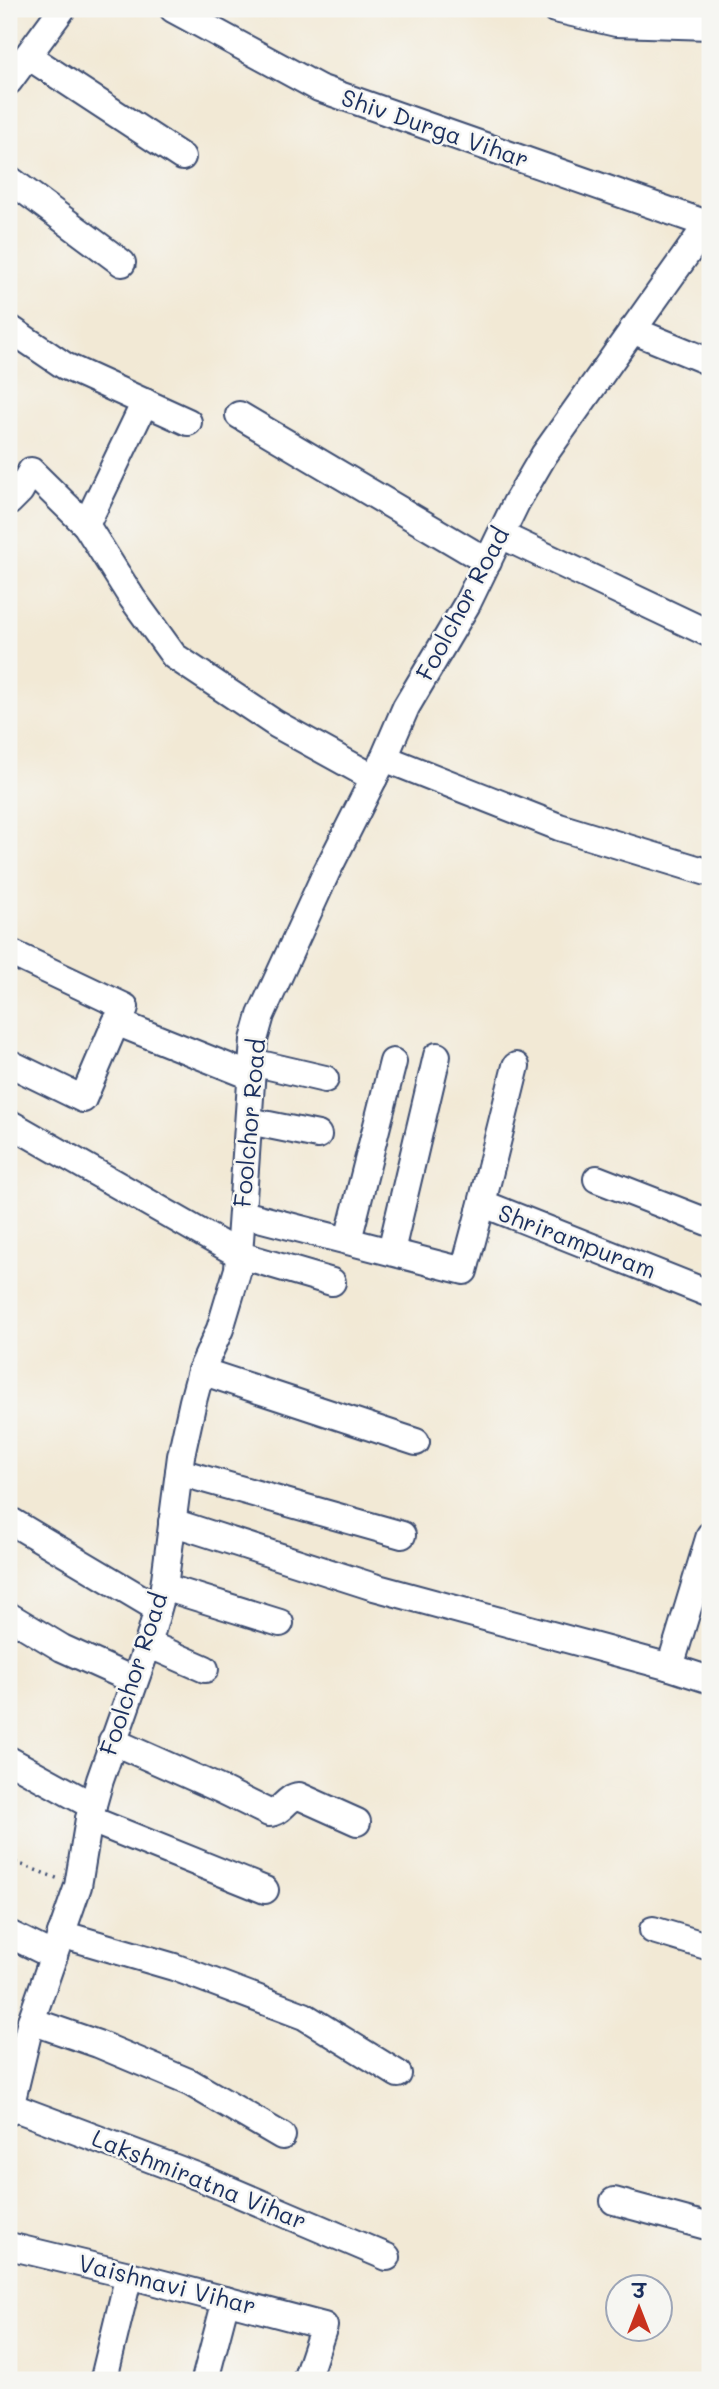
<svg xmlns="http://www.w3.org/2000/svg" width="719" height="2389" font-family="Mali,'Playpen Sans Deva',sans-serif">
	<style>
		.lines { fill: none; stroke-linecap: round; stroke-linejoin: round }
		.minor-casing { stroke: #3b4b70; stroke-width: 30 }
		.path { stroke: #3b4b70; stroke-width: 3.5; stroke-dasharray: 2 5; stroke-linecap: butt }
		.minor { stroke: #fff; stroke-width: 26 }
		.labels { text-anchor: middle; stroke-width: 5; stroke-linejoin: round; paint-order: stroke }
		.street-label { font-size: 24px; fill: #1b2f5e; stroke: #f6f6f2 }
	</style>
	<rect width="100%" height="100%" fill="#f6f6f2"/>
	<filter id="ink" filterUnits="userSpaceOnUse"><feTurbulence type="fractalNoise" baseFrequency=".0143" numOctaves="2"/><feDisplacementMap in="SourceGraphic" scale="14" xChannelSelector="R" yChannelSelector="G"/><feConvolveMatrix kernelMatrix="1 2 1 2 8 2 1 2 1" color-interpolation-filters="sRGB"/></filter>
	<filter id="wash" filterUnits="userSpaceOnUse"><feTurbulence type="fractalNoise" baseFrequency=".00686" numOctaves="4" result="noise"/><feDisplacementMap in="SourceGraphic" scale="28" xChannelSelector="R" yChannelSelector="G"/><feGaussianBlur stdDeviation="1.57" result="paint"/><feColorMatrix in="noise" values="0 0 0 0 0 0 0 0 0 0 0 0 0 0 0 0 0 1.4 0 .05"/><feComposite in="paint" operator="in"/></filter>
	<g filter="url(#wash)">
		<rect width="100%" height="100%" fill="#f2e9d5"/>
	</g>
	<g filter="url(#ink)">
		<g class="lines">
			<defs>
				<g id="minor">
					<polyline points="173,9 319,88 707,224"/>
					<polyline points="555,9 616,23 710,26"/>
					<polyline points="28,56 182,157"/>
					<polyline points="9,81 62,9"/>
					<polyline points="9,179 122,263"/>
					<polyline points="9,328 65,366 188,422"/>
					<polyline points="632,330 710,362"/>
					<polyline points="239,415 488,562"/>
					<polyline points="9,502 20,491 31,471 86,525 132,598 174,656 276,724 374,778"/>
					<polyline points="86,525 145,402"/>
					<polyline points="501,535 710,634"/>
					<polyline points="384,758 559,827 710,873"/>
					<polyline points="9,952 125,1007 120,1024"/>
					<polyline points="252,1062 325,1079"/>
					<polyline points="9,1063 83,1099 116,1022 251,1076"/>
					<polyline points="249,1121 318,1135"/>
					<polyline points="9,1123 240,1255 332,1282"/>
					<polyline points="597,1179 710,1223"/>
					<polyline points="480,1211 516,1066"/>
					<polyline points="243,1214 464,1271 480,1211 487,1207 494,1208 710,1294"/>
					<polyline points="348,1240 393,1062"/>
					<polyline points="391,1251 437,1056"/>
					<polyline points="201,1371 416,1442"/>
					<polyline points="179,1472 402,1535"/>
					<polyline points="9,1520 157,1608"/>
					<polyline points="172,1522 374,1587 670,1667 710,1680"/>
					<polyline points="164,1587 280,1623"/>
					<polyline points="9,1616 62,1648 133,1680"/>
					<polyline points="148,1644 205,1669"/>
					<polyline points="670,1667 710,1535"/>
					<path d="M112,1741L220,1789L269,1813C282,1813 286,1797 299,1796L357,1822"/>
					<polyline points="9,1760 93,1806"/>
					<polyline points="89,1819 265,1890"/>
					<polyline points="653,1930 710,1947"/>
					<polyline points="9,1934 54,1956"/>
					<polyline points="61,1934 174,1967 304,2016 398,2074"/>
					<polyline points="31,2021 98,2044 191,2083 282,2136"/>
					<polyline points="10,2106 199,2177 387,2257"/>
					<polyline points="9,2112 31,2021 78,1886 89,1819 100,1780 148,1644 164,1587 181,1456 193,1401 201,1371 220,1329 238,1269 254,1040 261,1015 326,873 384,758 406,707 467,604 516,503 544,455 710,221"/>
					<polyline points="614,2201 710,2227"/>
					<polyline points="9,2246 129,2275 324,2326 306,2380"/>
					<polyline points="105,2374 129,2275"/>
					<polyline points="205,2380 226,2300"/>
				</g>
			</defs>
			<use href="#minor" class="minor-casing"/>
			<polyline class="path" points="9,1860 59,1879"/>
			<use href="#minor" class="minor"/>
		</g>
	</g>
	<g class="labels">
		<g class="street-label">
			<text transform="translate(435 129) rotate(19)" y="8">Shiv Durga Vihar</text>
			<text transform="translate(463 604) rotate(-62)" y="8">Foolchor Road</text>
			<text transform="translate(250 1123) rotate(-85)" y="8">Foolchor Road</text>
			<text transform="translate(577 1242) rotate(21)" y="8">Shrirampuram</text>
			<text transform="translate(134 1674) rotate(-72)" y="8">Foolchor Road</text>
			<text transform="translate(199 2180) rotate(22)" y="8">Lakshmiratna Vihar</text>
			<text transform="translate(167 2285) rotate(14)" y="8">Vaishnavi Vihar</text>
		</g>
	</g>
	<rect width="719" height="2389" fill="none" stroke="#f6f6f2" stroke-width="35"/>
	<g transform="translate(639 2308)"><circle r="33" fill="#f6f6f2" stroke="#9ea6b7" stroke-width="2"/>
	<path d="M0-5L12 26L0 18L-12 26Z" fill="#c8321e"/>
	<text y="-10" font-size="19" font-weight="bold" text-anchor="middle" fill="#1b2f5e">उ</text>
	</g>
</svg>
